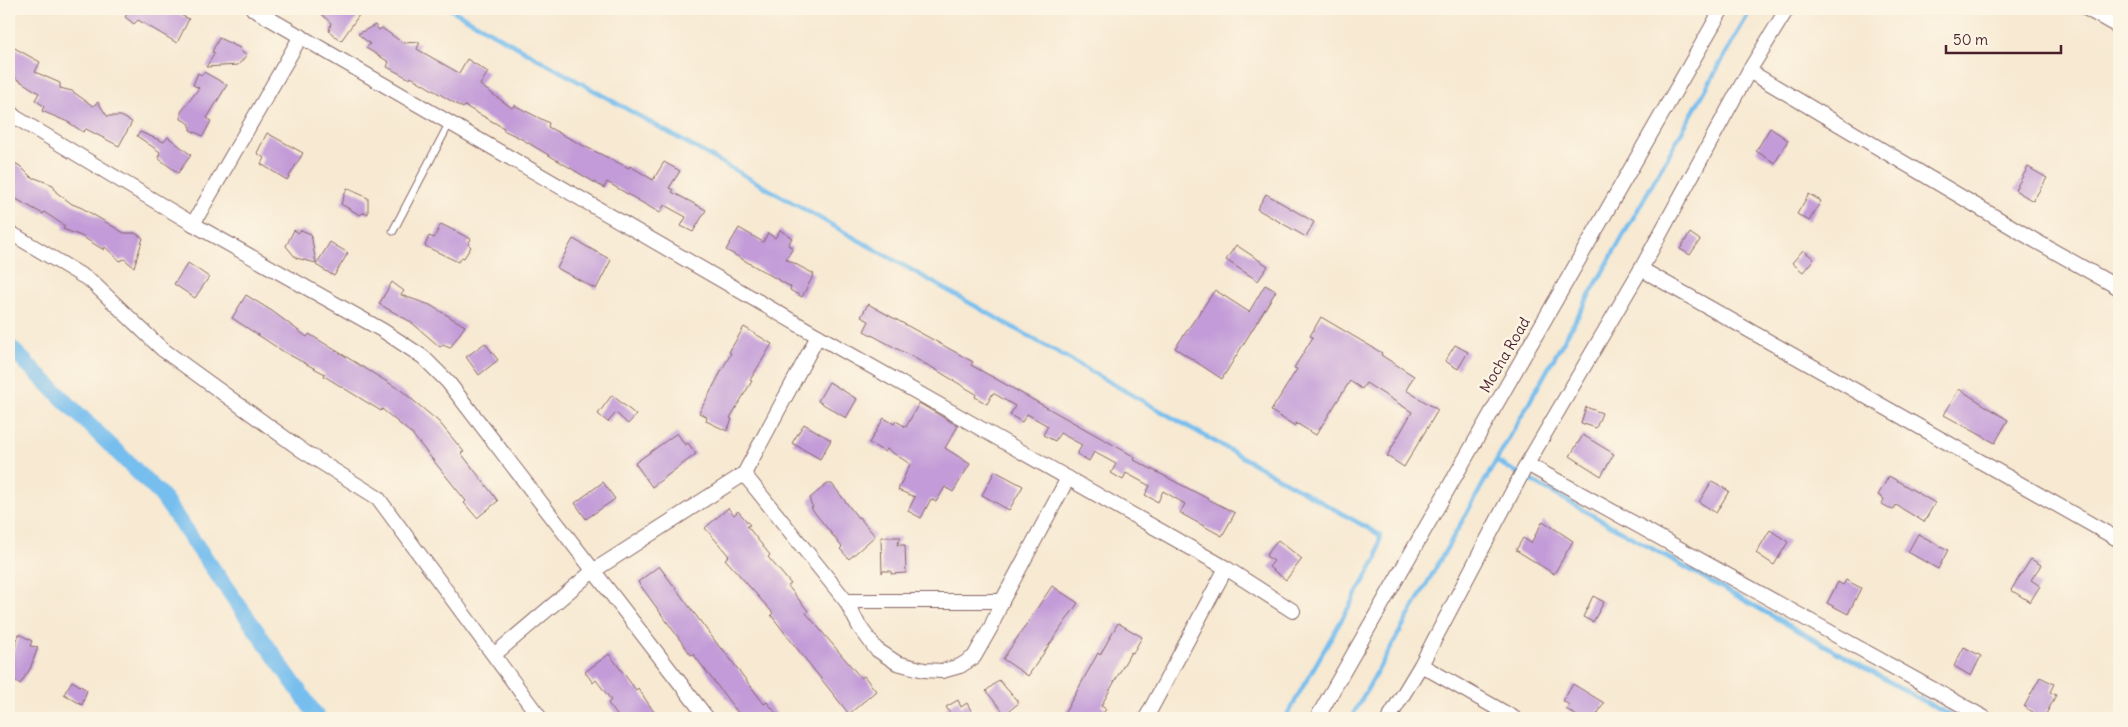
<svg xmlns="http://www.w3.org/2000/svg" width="2128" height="727" font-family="Delius,sans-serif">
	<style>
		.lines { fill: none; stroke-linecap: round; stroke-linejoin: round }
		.stream { stroke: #76beee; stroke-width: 4.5 }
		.canal { stroke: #76beee; stroke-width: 16 }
		.building { fill: #c29bd8 }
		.lane-casing { stroke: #876665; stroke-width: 9 }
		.street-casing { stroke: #876665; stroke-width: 16 }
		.lane { stroke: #fff; stroke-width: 7 }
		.street { stroke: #fff; stroke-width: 14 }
		.labels { text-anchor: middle; stroke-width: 5; stroke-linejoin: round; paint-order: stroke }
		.street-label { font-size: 15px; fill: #4a1f2b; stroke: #fcf5e5 }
	</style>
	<rect width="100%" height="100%" fill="#fcf5e5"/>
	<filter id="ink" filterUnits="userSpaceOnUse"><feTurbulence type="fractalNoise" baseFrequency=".02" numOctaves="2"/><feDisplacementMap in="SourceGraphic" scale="10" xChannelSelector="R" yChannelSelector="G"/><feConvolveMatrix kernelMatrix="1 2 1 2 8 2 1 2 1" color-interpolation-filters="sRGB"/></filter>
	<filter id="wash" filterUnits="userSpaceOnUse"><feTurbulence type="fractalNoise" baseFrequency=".0096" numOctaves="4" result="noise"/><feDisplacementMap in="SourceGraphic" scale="20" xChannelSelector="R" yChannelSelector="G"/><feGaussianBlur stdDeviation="1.12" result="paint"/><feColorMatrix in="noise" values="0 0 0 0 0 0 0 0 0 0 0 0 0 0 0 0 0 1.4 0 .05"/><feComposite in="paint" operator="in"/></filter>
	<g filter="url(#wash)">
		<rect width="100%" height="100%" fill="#f7e9d2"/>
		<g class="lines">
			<g class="stream">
				<polyline points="450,9 1380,535 1377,558 1285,718"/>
				<polyline points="1496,461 1954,718"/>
				<polyline points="1351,718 1751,9"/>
			</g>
			<polyline class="canal" points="9,346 161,495 318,718"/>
		</g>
		<g id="blocks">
			<g class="building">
				<polygon points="117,9 168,9 189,19 177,43 138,20 134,24 125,17 127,14"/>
				<polygon points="316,9 347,9 359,15 341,41 329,31 331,23"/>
				<polygon points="375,25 379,30 382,28 403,43 420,42 417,49 459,73 467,59 488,72 480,85 512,108 514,105 549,123 548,127 584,146 629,168 630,166 653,180 664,162 680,171 669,188 673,190 672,192 706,210 693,232 681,226 686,217 664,205 660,213 607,182 604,188 520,138 503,130 504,128 465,106 463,108 411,77 410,79 387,67 389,62 366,48 370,44 358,34"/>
				<polygon points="219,38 240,48 241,52 247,55 238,65 206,67 215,53 212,52"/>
				<polygon points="9,45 40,62 35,72 60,83 60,88 72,91 93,106 98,102 107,116 121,116 132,122 119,146 86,129 83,132 68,122 42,111 44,106 35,100 39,93 9,74"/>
				<polygon points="204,72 227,85 207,118 211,121 203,136 190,130 190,124 181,119 181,112 199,88 193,85 198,73 202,75"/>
				<polygon points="1770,128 1788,140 1775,163 1756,151"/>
				<polygon points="140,132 164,142 168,137 191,155 178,173 158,158 160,152 137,136"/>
				<polygon points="267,133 303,153 287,180 261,164 264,158 257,153"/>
				<polygon points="13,162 20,166 32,178 35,178 53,185 56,192 72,204 82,208 124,233 135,233 143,238 134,267 124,259 120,261 105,247 104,250 81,236 63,229 65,226 44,212 43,214 9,195 9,168"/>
				<polygon points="2028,167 2047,178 2033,201 2015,190"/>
				<polygon points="347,188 368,198 368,214 363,213 360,215 341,204"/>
				<polygon points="1266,194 1314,222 1306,237 1257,209"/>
				<polygon points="1809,194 1821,201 1809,221 1797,214"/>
				<polygon points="441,224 471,239 468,244 471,247 464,258 462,257 458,262 425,246 429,236 434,238"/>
				<polygon points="739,228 763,242 768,233 775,238 780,230 792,238 788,245 793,248 786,259 814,274 802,297 790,290 791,287 726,250"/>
				<polygon points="294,230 298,233 301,230 311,234 316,263 296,258 286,246"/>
				<polygon points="1690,233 1700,240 1690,255 1680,249"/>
				<polygon points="573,239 611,260 596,289 557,268"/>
				<polygon points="330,242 348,253 334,276 316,265"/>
				<polygon points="1236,245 1268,266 1258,281 1226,260"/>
				<polygon points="1803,250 1814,259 1803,272 1792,263"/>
				<polygon points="188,263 209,277 195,298 174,284"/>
				<polygon points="392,282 404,291 401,295 430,305 465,326 450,348 443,345 440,347 411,322 379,304"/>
				<polygon points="1265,285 1276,291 1222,379 1175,348 1215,290 1249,312"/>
				<polygon points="246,295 272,311 307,337 309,334 402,391 439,422 464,452 461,453 498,501 477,518 464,503 466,501 412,434 382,409 381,411 324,376 325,374 284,352 232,318"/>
				<polygon points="868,304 957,353 973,362 971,365 1135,457 1134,460 1235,513 1222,536 1180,513 1185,504 1163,491 1158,502 1145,495 1150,486 1126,473 1123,480 1111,473 1116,464 1094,452 1089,461 1077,454 1082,445 1060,433 1055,441 1043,435 1048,426 1027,414 1022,422 1010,415 1015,406 993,393 987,404 975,397 976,394 933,368 864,331 869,321 861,317"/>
				<polygon points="1321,317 1382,353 1381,355 1414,376 1406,390 1438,410 1404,467 1387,456 1412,412 1366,383 1362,389 1350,381 1316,435 1296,423 1295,426 1271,411 1297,369 1294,368 1313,337 1310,336"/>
				<polygon points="744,327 772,344 750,380 752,381 730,418 732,419 727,431 706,421 707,417 699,413 731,353 729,352"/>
				<polygon points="485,343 498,360 479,375 466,357"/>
				<polygon points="1455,345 1468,352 1458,369 1445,361"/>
				<polygon points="829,382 857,399 846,418 818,401"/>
				<polygon points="1959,389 2008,420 1995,443 1944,415"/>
				<polygon points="612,395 636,415 628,424 616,413 608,422 598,414"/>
				<polygon points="919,403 958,426 945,448 970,464 953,492 945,487 936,502 931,499 921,518 908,511 915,497 898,490 910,464 887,449 885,452 869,443 884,418 894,424 896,421 906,427"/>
				<polygon points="1586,407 1602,413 1596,428 1581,423"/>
				<polygon points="804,424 831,440 820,459 792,443"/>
				<polygon points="677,433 685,445 688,443 696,454 652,487 635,463"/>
				<polygon points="1583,435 1614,454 1601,476 1570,456"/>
				<polygon points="995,471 1023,486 1009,510 982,495"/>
				<polygon points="1889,476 1935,503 1924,522 1896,505 1893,510 1882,504 1884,499 1878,495"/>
				<polygon points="1712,481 1729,491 1716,513 1699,502"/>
				<polygon points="603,482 615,499 586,519 575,503"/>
				<polygon points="827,484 832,484 858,518 859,517 875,536 849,559 840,549 842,547 811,508 813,507 810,502 810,498"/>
				<polygon points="728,508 734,515 738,511 750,525 747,526 770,555 768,557 791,584 788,586 808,611 806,613 861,678 864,676 876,691 849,714 791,641 771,615 773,613 725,559 729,556 705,528"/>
				<polygon points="1543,521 1573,541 1554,574 1516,550 1523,538 1531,543"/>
				<polygon points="1770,530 1788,542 1774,565 1756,553"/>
				<polygon points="1918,534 1948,550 1938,569 1908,552"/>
				<polygon points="881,537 901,537 897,545 905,545 906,573 891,574 891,571 883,571 882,573"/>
				<polygon points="1278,540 1302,559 1286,580 1269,567 1274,561 1266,556"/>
				<polygon points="2031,559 2041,565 2031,580 2040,586 2030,602 2011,590"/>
				<polygon points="659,566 721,649 722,648 764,704 767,702 780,718 742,718 693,654 691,655 638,582"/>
				<polygon points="1846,580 1861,588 1848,614 1827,603 1838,582 1843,585"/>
				<polygon points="1052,586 1078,603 1028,676 1003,659"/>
				<polygon points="1593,596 1604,602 1593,622 1583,617"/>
				<polygon points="1118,623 1142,637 1133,653 1131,652 1101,706 1106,709 1100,718 1062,718 1098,653 1100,655"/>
				<polygon points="19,634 32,641 30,646 38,647 30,669 20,684 9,676 9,664"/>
				<polygon points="1964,647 1981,656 1971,676 1954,666"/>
				<polygon points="609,654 636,690 638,688 658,718 619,718 608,703 611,700 596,680 593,683 585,672"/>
				<polygon points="2040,677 2054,684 2050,692 2056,695 2044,718 2029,718 2033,712 2024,707"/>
				<polygon points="999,680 1019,703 1005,714 986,691"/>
				<polygon points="72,681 87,690 82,705 64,694"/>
				<polygon points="1573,684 1604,703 1595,718 1580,718 1566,709 1569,705 1563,701"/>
				<polygon points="958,700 961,707 967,703 975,718 940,718 950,713 946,707"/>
			</g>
		</g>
	</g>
	<g filter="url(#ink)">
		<use href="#blocks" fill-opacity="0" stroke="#876665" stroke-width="1"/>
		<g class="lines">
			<defs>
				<polyline id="lane" points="393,231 450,122"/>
				<g id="street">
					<polyline points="253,9 818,336 1226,568 1293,611"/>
					<polyline points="2087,9 2119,27"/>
					<polyline points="1749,71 2034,240 2119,288"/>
					<polyline points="9,111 15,117 193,224 382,330 423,357 448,382 707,718"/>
					<polyline points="193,224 301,36"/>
					<polyline points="9,232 91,281 162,349 303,451 378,498 540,718"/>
					<polyline points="1641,269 2119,540"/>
					<polyline points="1527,464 1985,718"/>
					<polyline points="744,474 846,601 859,626 876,649 897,663 924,670 942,671 960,666 974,657 991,627 1002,601 1068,478"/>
					<polyline points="846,601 1002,601"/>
					<polyline points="495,654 593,571 744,474 818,336"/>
					<polyline points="1421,665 1514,718"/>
					<polyline points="1146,718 1226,568"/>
					<polyline points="1317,718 1722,9"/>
					<polyline points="1389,718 1421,665 1527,464 1641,269 1749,71 1787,9"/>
				</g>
			</defs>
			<use href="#lane" class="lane-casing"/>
			<use href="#street" class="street-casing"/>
			<use href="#lane" class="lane"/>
			<use href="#street" class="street"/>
		</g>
	</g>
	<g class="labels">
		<g class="street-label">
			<text transform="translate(1505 355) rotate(-60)" y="5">Mocha Road</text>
		</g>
	</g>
	<rect width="2128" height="727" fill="none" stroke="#fcf5e5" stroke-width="30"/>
	<path d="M1946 45v8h115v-8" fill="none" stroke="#4a1f2b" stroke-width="2.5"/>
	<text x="1953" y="45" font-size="15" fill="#4a1f2b" stroke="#fcf5e5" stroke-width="4" paint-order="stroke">50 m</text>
</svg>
